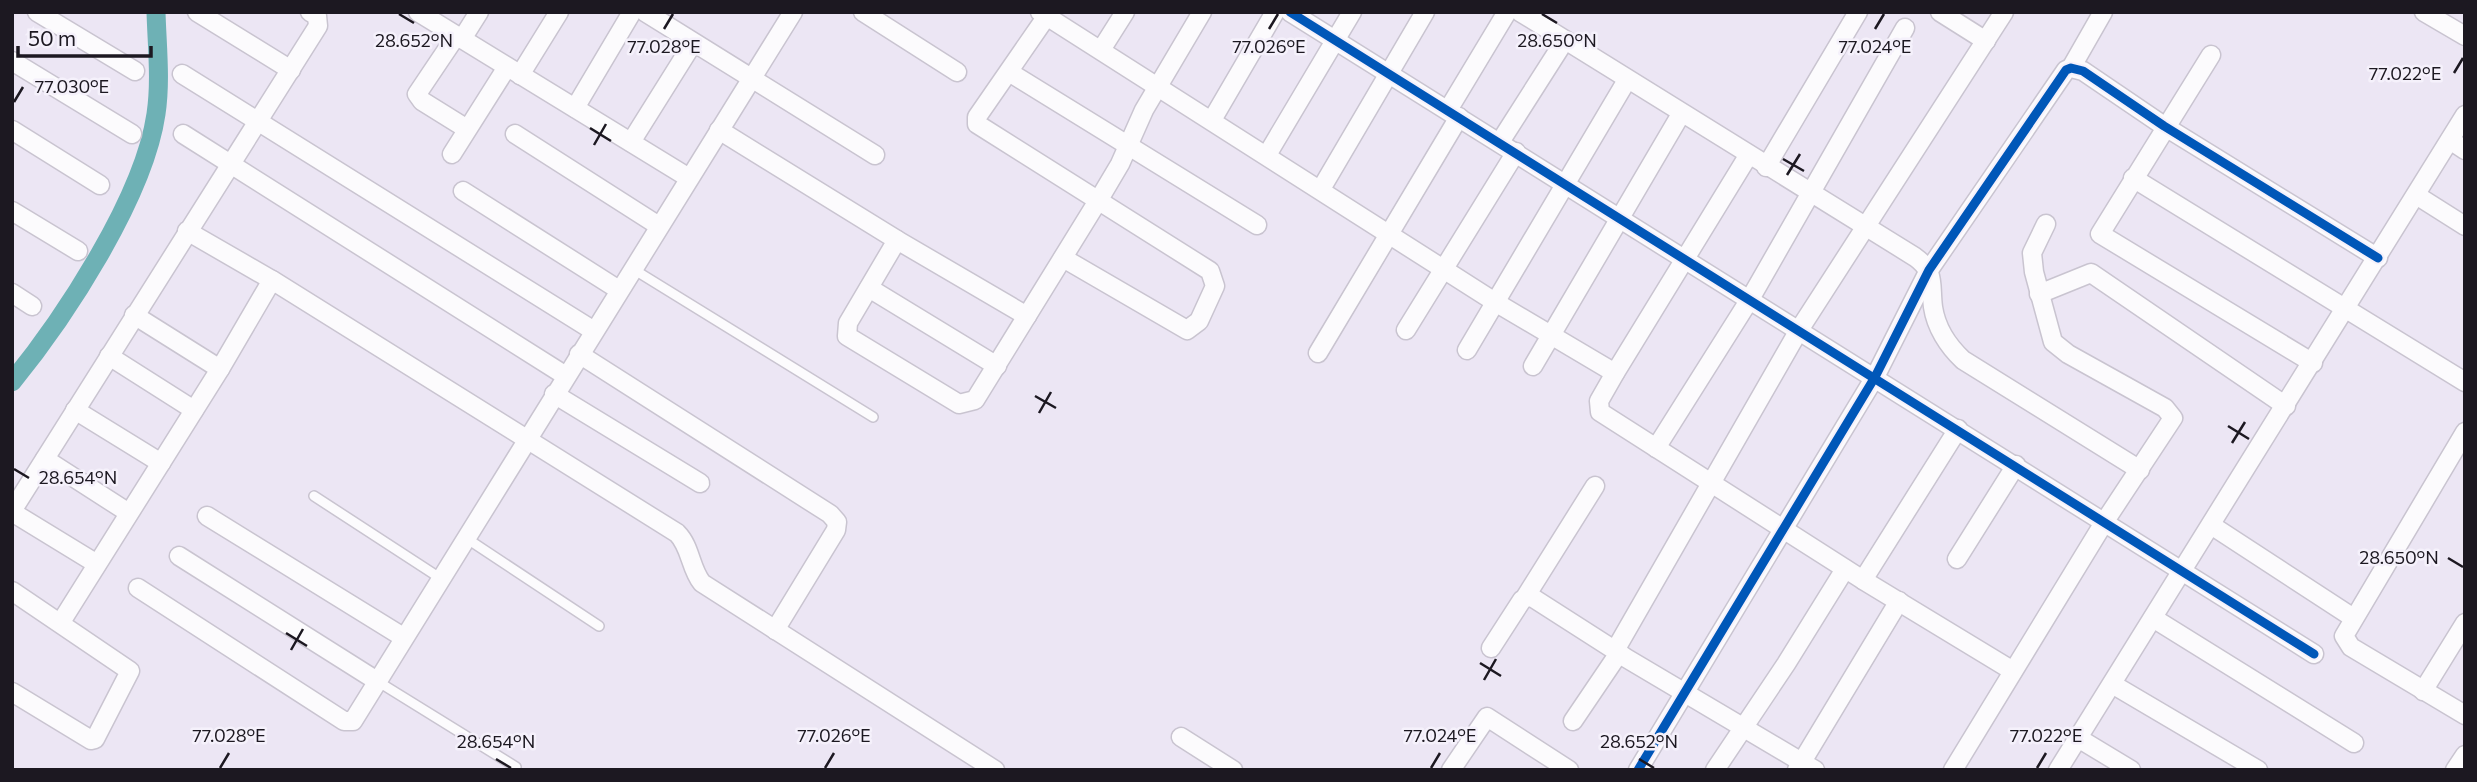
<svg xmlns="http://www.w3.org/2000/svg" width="2477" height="782" font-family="Commissioner,sans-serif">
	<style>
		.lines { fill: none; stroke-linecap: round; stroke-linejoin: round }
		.canal { stroke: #6eb1b5; stroke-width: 19 }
		.lane-casing { stroke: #c9c4d0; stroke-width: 12 }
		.street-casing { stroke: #c9c4d0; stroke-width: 21 }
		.lane { stroke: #fcfbfd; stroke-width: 9 }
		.street { stroke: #fcfbfd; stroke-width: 18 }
		.cycleway-casing { stroke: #f5f1fb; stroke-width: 13 }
		.cycleway { stroke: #0057b8; stroke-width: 9 }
		.ticks { fill: none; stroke: #1c1821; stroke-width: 2.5 }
		.ticks-label { font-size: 18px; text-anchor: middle; fill: #1c1821; stroke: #f5f1fb; stroke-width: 5; stroke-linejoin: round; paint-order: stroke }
	</style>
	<rect width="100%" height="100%" fill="#ece6f4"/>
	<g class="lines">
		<path class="canal" d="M12,382C65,317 144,197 156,114C161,81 157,46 156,12"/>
		<defs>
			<g id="lane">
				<polyline points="633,269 873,417"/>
				<polyline points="314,496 440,578"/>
				<polyline points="466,538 599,626"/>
				<polyline points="377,681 516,767"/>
			</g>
			<g id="street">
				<polyline points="37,12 135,71"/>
				<polyline points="197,12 291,70"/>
				<polyline points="418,12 689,178"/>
				<polyline points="645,12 875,155"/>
				<polyline points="863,12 957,72"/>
				<polyline points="1040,12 1495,302 1615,373"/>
				<polyline points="1290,12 2314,654"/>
				<path d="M1520,12L1915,257C1936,272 1930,284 1933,307C1936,327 1948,346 1963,360L2140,470"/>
				<polyline points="1940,12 1986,41"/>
				<polyline points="2424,12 2465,36"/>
				<polyline points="1042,23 977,117 977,124 1210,271 1215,286 1199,321 1187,330 1063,258"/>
				<polyline points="456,36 417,94 422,101 467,129"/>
				<polyline points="462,39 479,12"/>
				<polyline points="1101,50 1125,12"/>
				<polyline points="2211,55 2100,234 2313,363"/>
				<polyline points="12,61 132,134"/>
				<polyline points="2071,68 2103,12"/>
				<polyline points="1009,72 1257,225"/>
				<polyline points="182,74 594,331"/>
				<polyline points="520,75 559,12"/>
				<polyline points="575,108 632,12"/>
				<polyline points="1448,110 1507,12"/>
				<polyline points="1212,120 1275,12"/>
				<polyline points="12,130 100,185"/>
				<polyline points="719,130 897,240 848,323 847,336 959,404 975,400 1104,191 1120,164 1144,110 1202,12"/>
				<polyline points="183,134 566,376"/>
				<polyline points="515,134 659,226"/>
				<polyline points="2450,140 2465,150"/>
				<polyline points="631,142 693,43"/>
				<polyline points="1500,142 1565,40"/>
				<polyline points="452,154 507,67"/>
				<polyline points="1267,155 1352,12"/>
				<polyline points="1748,156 1615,373 1599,401 1600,412 1863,580 2013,671"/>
				<polyline points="1766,167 1858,12"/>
				<polyline points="2133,178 2465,382"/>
				<polyline points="1321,189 1425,12"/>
				<polyline points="463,191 619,290"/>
				<polyline points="2416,195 2465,226"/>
				<polyline points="12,211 78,251"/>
				<path d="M187,231L272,280L677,533C691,547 690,568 702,583L995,770"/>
				<polyline points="897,240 1027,316"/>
				<polyline points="869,288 997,366"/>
				<polyline points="12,293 32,306"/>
				<polyline points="2039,294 2091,273 2286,406"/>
				<polyline points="134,315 220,369"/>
				<polyline points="1406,330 1516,152"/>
				<polyline points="1467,350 1627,80"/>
				<polyline points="1318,353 1459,117"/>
				<polyline points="579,354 830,514 837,522 836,530 775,630"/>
				<polyline points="109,356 194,410"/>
				<polyline points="1533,366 1681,114"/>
				<polyline points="554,394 700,483"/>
				<polyline points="75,410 161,463"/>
				<polyline points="2465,432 2344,636 2351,647 2465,715"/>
				<polyline points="1656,448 1750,299 1905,28"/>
				<polyline points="45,459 129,513"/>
				<polyline points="12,511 318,26 317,16 310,12"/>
				<polyline points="12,512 97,564"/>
				<polyline points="207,516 403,637"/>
				<polyline points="2211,525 2352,617"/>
				<polyline points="179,556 377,681"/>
				<polyline points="1957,559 2016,465"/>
				<polyline points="1863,580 1958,429"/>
				<polyline points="138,588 344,721 353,721 793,12"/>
				<polyline points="12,591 130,671 95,739 91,740 12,692"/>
				<polyline points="1526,596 1595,486"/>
				<polyline points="2153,618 2354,743"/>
				<polyline points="61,622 220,369 272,280"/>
				<polyline points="1491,648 1522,600 1530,596 1619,653 1573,721"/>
				<polyline points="2112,684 2258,770"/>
				<polyline points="2423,691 2465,623"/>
				<polyline points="1181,737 1233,770"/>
				<polyline points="2078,738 2131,770"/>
				<polyline points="1451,770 1487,717 1569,770"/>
				<polyline points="1638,770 1875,377 1929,270 2066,70 2071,68 2083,71 2164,126 2378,258"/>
				<polyline points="1715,770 1786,664 1845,569"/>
				<polyline points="1797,770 1899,601"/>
				<polyline points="1815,770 1626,658 1619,653 1617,647 1799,330 2004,12"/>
				<polyline points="1953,770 2105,521 2173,418 2165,408 2068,354 2053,342 2034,272 2032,253 2046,224"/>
				<polyline points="2058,770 2465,115"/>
				<polyline points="2455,770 2465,755"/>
			</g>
		</defs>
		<use href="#lane" class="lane-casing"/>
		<use href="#street" class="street-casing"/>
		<use href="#lane" class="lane"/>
		<use href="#street" class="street"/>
		<defs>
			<g id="cycleway">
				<polyline points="1290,12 2314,654"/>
				<polyline points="1638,770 1875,377 1929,270 2066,70 2071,68 2083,71 2164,126 2378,258"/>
			</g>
		</defs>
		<use href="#cycleway" class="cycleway-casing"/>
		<use href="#cycleway" class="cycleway"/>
	</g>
	<path class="ticks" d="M399,14L414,23M1542,14L1557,23M664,29L673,14M1269,29L1278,14M1875,29L1884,14M2454,73L2463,58M14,102L23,87M590,128L611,141M594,145L606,124M1783,159L1804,171M1787,175L1800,154M1035,396L1056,408M1039,413L1051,392M2228,426L2249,439M2232,443L2245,422M14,469L29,478M2448,558L2463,567M286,633L307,646M291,650L303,629M1480,663L1501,676M1484,680L1496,659M496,759L511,768M1639,759L1654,768M220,768L229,753M825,768L834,753M1431,768L1440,753M2037,768L2046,753"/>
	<g class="ticks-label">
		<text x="414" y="47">28.652°N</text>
		<text x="1557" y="47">28.650°N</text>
		<text x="664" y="53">77.028°E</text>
		<text x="1269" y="53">77.026°E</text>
		<text x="1875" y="53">77.024°E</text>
		<text x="2405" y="80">77.022°E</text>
		<text x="72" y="93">77.030°E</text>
		<text x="78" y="484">28.654°N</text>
		<text x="2399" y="564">28.650°N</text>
		<text x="229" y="742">77.028°E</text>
		<text x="834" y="742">77.026°E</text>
		<text x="1440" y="742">77.024°E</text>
		<text x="2046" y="742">77.022°E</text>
		<text x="496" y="748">28.654°N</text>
		<text x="1639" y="748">28.652°N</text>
	</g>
	<rect width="2477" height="782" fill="none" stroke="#1c1821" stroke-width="28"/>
	<path d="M18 46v10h133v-10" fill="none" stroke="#1c1821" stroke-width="3.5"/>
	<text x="28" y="46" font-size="21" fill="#1c1821" stroke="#f5f1fb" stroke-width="5" paint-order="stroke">50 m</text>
</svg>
